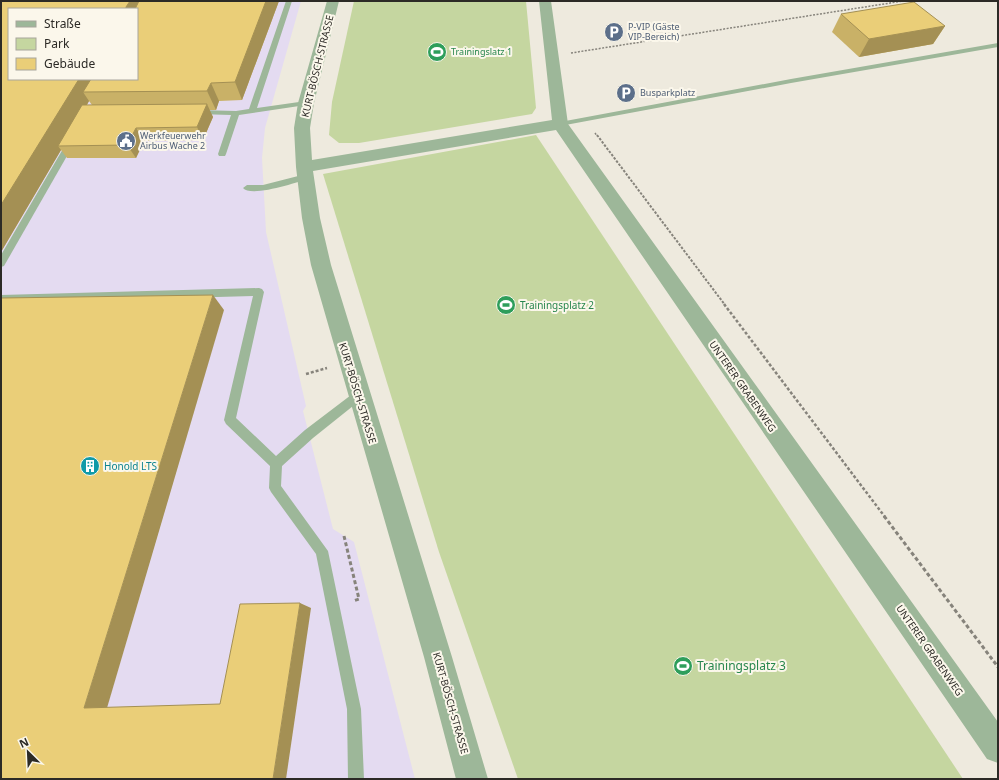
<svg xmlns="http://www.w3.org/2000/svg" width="999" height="780" font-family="'Noto Sans',sans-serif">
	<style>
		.industrial { fill: #e4dbf1; fill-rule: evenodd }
		.green { fill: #c5d6a0 }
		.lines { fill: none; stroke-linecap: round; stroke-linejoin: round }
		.path-far3 { stroke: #86837b; stroke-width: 1.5; stroke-dasharray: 2 1.5; stroke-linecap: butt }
		.path-far2 { stroke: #86837b; stroke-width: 2; stroke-dasharray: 2.5 1.5; stroke-linecap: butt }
		.path-far1 { stroke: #86837b; stroke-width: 2.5; stroke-dasharray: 3 2; stroke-linecap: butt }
		.path { stroke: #86837b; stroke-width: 3; stroke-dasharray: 4 2.5; stroke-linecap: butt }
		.lane { fill: #9db799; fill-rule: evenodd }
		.street { fill: #9db799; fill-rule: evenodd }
		.wall { fill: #c9b167; fill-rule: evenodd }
		.shaded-wall { fill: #a49054 }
		.building { fill: #eace78; stroke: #a49054 }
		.labels { text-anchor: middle; stroke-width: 4; stroke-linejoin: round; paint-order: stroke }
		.far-service-label { font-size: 9px; fill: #4e5e75; stroke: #fbf7eb; text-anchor: start }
		.far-leisure-label { font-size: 9px; fill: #27864d; stroke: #fbf7eb; text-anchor: start }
		.street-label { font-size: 10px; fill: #2c2a26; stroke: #fbf7eb }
		.leisure-label { font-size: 10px; fill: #27864d; stroke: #fbf7eb; text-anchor: start }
		.culture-label { font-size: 10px; fill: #0d838f; stroke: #fbf7eb; text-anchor: start }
		.near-leisure-label { font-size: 12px; fill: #27864d; stroke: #fbf7eb; text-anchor: start }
	</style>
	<rect width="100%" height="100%" fill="#eeeade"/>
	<path class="industrial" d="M1,1H301L265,128L262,158L266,232L306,406L303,411L333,529L354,542L415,779H1ZM9,9H137V79H9Z"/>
	<g class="green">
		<polygon points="354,1 526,1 536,108 532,114 359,143 339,143 329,135 332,102"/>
		<polygon points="536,135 963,779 518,779 439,552 323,174"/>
	</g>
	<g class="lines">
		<g class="path-far3">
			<polyline points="571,53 903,1"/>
			<polyline points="595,133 597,136"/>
		</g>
		<polyline class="path-far2" points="597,135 725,305"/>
		<g class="path-far1">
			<polyline points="724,304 885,517"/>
			<polyline points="306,374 327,368"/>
		</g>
		<g class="path">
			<polyline points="884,516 998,667"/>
			<polyline points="344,536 359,599 353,601"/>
		</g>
		<g class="lane">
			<polygon points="286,1 292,1 257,108 306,101 310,103 306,105 239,115 226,154 225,156 219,156 218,154 231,115 197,114 193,112 197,110 236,111 249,109"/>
			<polygon points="998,43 998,47 791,83 560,126 556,124 560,122 791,79"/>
			<polygon points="71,139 75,142 4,266 1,267 1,255 67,142"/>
			<path d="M306,174L310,177L309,179C297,182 251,198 243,188L247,185H263Z"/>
			<polygon points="259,288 262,289 264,292 236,418 276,456 305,430 355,392 359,390 363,392 365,395 363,398 313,438 282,466 281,486 328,551 361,709 364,779 348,779 347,709 316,554 271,492 269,488 270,466 226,424 224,420 253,296 1,303 1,295"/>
		</g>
		<polygon class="street" points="327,1 339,1 314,103 310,128 312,160 552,120 539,1 551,1 568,124 998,722 998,763 987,759 556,130 313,171 320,218 331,265 452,657 488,779 456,779 424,657 311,265 302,218 296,167 294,128 298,103"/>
	</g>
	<g class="wall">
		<path d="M1,1H279L242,100L219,101L216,110H209L213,117L203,140L144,141L136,158H67L61,150L1,252ZM137,9V79H9ZM89,101L92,105H87Z"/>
		<polygon points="841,14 945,26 933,44 859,57 832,32"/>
	</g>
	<g class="shaded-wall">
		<polygon points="130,1 150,1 137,9 126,9 126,7"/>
		<polygon points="266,1 279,1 242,100 235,82"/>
		<polygon points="945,26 933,44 859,57 869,39"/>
		<polygon points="79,79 102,79 83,92 89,101 63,146 58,146 61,150 1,252 1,205"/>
		<polygon points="211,83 219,101 216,110 207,91"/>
		<polygon points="207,104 213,117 203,140 197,127"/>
		<polygon points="136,128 144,141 136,158 127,145"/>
		<polygon points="213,295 224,310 107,708 84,708"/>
		<polygon points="300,603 311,608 286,779 273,779"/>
	</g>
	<g class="building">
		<polygon points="1,1 130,1 126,7 126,9 9,9 9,79 79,79 1,205"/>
		<polygon points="139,1 266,1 235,82 211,83 207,91 83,92 91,79 137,79 137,9 135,9"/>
		<polygon points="914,2 945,26 869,39 841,14"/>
		<polygon points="207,104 197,127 136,128 127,145 58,146 82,105"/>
		<polygon points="213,295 84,708 220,704 240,604 300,603 273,779 1,779 1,298"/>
	</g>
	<defs>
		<symbol id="parking-disc" viewBox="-11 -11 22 22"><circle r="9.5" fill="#5c6f8a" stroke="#fbf7eb"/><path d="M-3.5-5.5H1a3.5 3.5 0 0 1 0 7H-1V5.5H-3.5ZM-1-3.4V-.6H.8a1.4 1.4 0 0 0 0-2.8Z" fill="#fff"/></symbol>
		<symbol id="stadium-disc" viewBox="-11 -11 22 22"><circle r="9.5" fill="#2e9e5b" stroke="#fbf7eb"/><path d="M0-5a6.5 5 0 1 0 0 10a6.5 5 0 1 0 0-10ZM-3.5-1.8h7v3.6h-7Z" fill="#fff"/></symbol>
		<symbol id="civic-disc" viewBox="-11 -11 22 22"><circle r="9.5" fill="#5c6f8a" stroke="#fbf7eb"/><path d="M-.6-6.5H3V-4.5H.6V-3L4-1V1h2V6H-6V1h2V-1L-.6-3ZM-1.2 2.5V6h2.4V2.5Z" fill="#fff"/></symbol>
		<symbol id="building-disc" viewBox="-11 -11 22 22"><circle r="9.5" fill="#0f9aa8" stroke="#fbf7eb"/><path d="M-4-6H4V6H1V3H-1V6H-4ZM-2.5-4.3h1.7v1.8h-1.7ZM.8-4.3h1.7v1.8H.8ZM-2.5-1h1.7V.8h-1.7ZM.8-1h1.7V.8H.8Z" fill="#fff"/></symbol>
	</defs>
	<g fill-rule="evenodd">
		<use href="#parking-disc" x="603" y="21" width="22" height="22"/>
		<use href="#stadium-disc" x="426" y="41" width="22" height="22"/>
		<use href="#parking-disc" x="615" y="82" width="22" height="22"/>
		<use href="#civic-disc" x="115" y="130" width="22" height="22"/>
		<use href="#stadium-disc" x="495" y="294" width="22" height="22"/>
		<use href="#building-disc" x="79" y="455" width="22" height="22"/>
		<use href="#stadium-disc" x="672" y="655" width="22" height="22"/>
	</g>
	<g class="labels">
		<g class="far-service-label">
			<text x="628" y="30">P-VIP (Gäste<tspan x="628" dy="10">VIP-Bereich)</tspan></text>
			<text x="640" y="96">Busparkplatz</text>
			<text x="140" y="139">Werkfeuerwehr<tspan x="140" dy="10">Airbus Wache 2</tspan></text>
		</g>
		<g class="far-leisure-label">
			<text x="451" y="55">Trainingslatz 1</text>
		</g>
		<g class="street-label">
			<text transform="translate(317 66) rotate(-76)" y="4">KURT-BÖSCH-STRASSE</text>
			<text transform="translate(743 386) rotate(55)" y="4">UNTERER GRABENWEG</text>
			<text transform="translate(358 393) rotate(73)" y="4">KURT-BÖSCH-STRASSE</text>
			<text transform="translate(930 650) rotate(55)" y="4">UNTERER GRABENWEG</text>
			<text transform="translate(451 703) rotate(74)" y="4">KURT-BÖSCH-STRASSE</text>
		</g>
		<g class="leisure-label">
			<text x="520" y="309">Trainingsplatz 2</text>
		</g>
		<g class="culture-label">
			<text x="104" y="470">Honold LTS</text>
		</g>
		<g class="near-leisure-label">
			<text x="697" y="670">Trainingsplatz 3</text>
		</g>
	</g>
	<rect width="999" height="780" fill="none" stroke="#2c2a26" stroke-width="4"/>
	<rect x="8" y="8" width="130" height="72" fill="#fbf7eb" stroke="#a8a59c"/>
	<rect x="16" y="21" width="20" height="6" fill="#9db799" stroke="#a8a59c"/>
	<text x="44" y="28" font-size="12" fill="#2c2a26">Straße</text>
	<rect x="16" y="38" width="20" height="12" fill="#c5d6a0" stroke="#a8a59c"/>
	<text x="44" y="48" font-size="12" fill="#2c2a26">Park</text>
	<rect x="16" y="58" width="20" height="12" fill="#eace78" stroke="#a8a59c"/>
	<text x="44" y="68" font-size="12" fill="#2c2a26">Gebäude</text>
	<g transform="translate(28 752) rotate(336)" stroke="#fbf7eb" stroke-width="3" paint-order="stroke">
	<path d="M0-3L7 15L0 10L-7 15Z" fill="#2c2a26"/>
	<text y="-6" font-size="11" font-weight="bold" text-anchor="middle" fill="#2c2a26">N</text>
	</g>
</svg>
